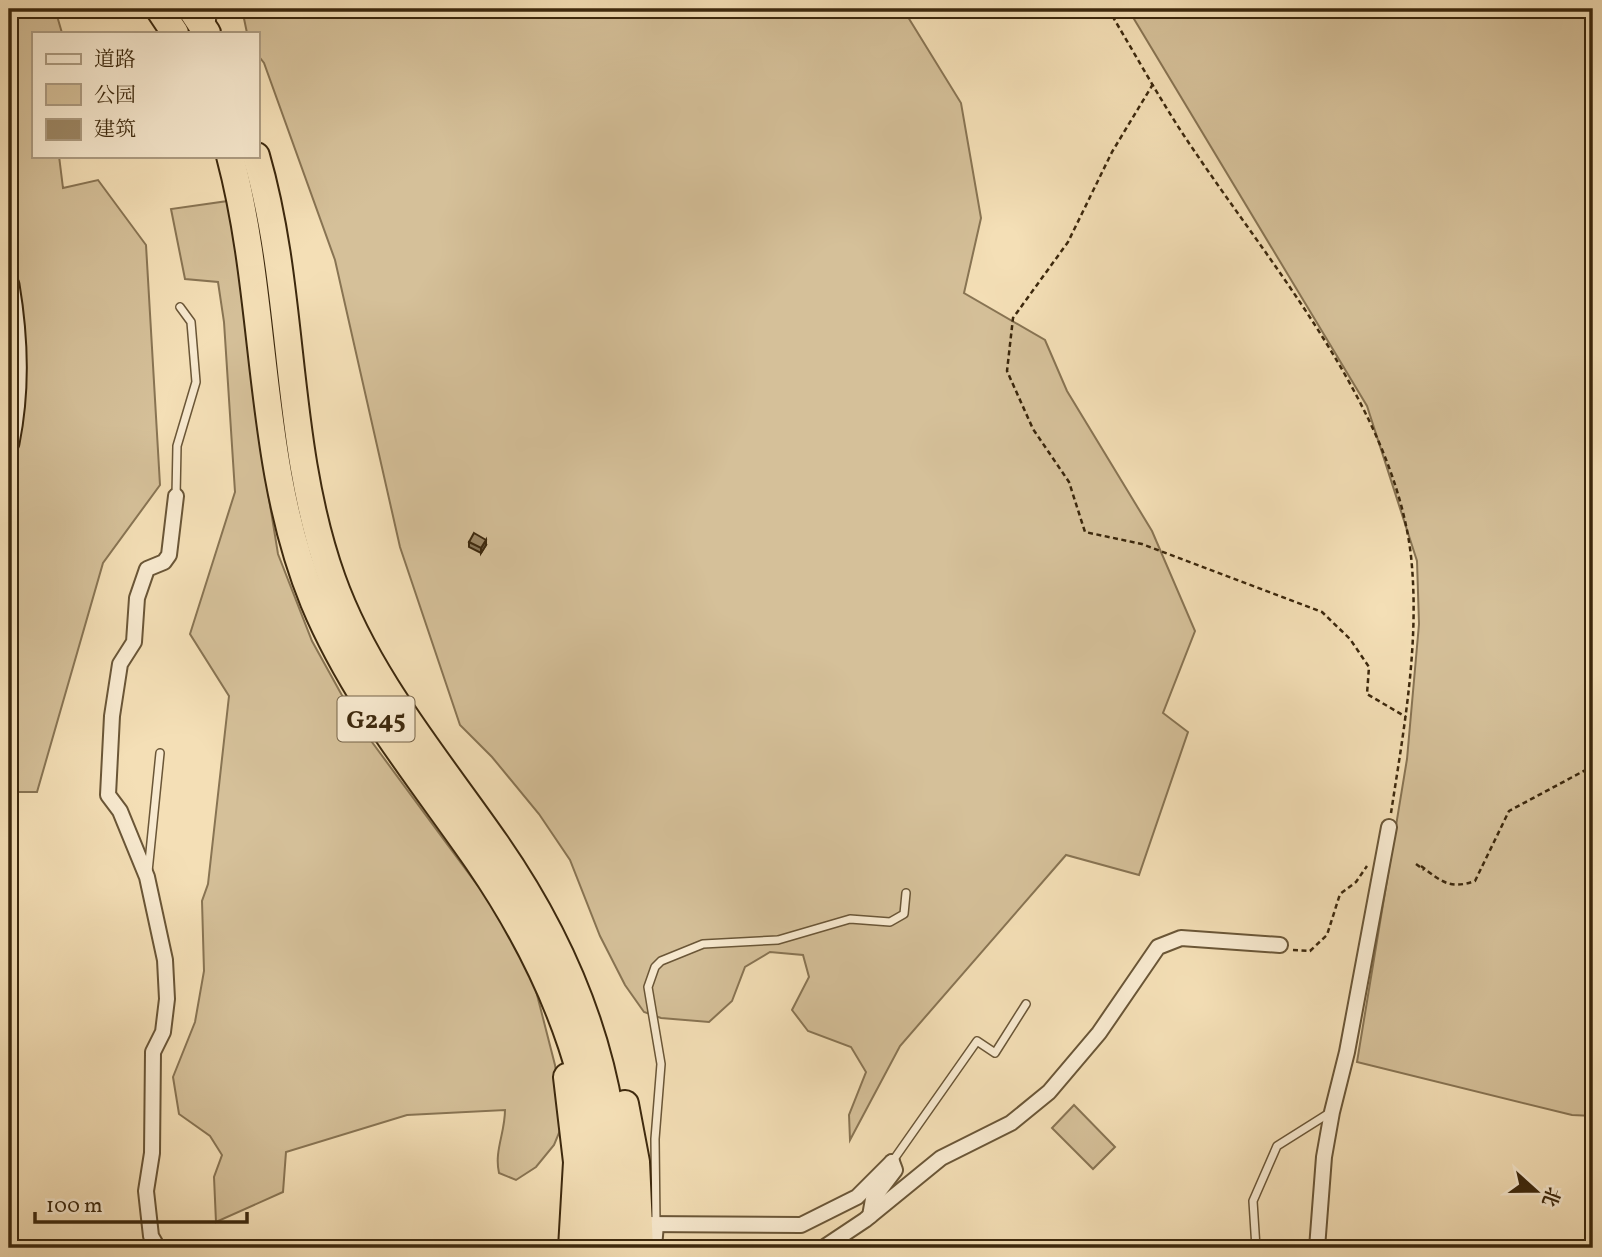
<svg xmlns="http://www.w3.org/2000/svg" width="1602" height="1257" font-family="Vollkorn,'Noto Serif SC',serif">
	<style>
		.green { fill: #d5c099; stroke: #887453; stroke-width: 2 }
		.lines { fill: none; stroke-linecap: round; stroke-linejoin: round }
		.lane-casing { stroke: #6a5637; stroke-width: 10 }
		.street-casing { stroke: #6a5637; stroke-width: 18 }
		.secondary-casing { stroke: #3c280d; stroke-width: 23 }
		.highway-casing { stroke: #3c280d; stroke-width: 30 }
		.path { stroke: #3c280d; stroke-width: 2.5; stroke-dasharray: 5 3.5; stroke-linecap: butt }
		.lane { stroke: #f8ead0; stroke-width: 7 }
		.street { stroke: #f8ead0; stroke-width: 14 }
		.secondary { stroke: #f8ead0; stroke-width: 19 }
		.highway { stroke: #f4dfb6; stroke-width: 26 }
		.wall { fill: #867457; stroke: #3c280d; stroke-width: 2 }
		.shaded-wall { fill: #6d5e47; stroke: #3c280d; stroke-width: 2 }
		.building { fill: #9c8765; stroke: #3c280d; stroke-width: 2 }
		.labels { text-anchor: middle; stroke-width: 5; stroke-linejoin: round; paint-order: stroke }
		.shield { fill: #f8ead0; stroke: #746248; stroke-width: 2 }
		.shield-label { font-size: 26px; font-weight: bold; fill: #3c280d }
	</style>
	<rect width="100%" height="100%" fill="#f4dfb6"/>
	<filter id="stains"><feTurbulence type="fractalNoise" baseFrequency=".00286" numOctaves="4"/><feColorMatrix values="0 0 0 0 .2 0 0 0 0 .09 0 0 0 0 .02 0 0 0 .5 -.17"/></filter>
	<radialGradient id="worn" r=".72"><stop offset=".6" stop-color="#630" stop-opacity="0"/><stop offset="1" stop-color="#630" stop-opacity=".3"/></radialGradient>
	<g class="green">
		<polygon points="9,9 55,9 62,33 33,33 33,156 59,156 63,188 98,180 146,245 160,485 103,563 37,792 9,792"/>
		<polygon points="242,9 903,9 961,103 981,218 964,293 1045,340 1067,391 1152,531 1195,631 1163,713 1188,732 1139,875 1066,855 900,1046 850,1140 849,1115 866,1072 851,1047 808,1031 792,1010 809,977 803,955 770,952 745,967 732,1001 709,1022 661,1018 644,1012 625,985 600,936 570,860 539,814 492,757 460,725 400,547 335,260 264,63 257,54 257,33 247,33"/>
		<polygon points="1128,9 1593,9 1593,1116 1572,1115 1357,1062 1407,759 1419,624 1417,561 1367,406"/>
		<path d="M235,200L249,305L257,425L278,554L312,641L355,719L503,920L534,983L555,1065L564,1121L554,1145L536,1167L516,1180L499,1173C494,1151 505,1133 505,1110L407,1115L286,1152L283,1192L216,1222L214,1177L222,1155L210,1136L179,1114L173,1077L195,1022L204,971L202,901L208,884L229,696L190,634L235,492L224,322L218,282L185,279L171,209Z"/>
		<polygon points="1074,1105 1115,1147 1093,1169 1052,1128"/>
	</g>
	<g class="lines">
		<defs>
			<g id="lane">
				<polyline points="176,496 177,446 196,382 191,322 180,307"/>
				<polyline points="148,872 160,753"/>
				<polyline points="892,1162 977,1041 995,1053 1026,1004"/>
				<polyline points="656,1224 655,1139 661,1064 648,987 655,967 661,961 703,944 778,940 850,919 890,922 904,914 906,893"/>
				<polyline points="1256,1248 1253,1201 1277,1146 1331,1112"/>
			</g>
			<g id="street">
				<polyline points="206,30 210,9"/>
				<polyline points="870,1216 873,1199 895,1170 892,1162"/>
				<polyline points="640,1224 801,1225 857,1197 892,1162"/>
				<polyline points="158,1248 151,1236 146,1191 152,1153 153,1052 163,1032 167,999 165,960 147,877 120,811 108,795 112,716 120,664 134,642 137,598 147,569 164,562 169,555 176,496"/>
				<polyline points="654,1248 656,1224"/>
				<polyline points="823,1248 865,1220 941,1158 1011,1123 1049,1092 1099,1033 1158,947 1181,938 1280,945"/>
				<polyline points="1317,1248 1324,1157 1332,1112 1347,1052 1389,827"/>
			</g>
			<path id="secondary" d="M9,285C18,338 20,389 9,443"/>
			<g id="highway">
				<polyline points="159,9 175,33"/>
				<polyline points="191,9 207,33"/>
				<path d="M230,156C269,302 256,461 314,602C354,698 419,776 478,861C556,975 610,1108 597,1248"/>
				<path d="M256,156C296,294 283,442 332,579C367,677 437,759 496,844C580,965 627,1099 616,1248"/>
				<polyline points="567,1077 577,1162 572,1248"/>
				<polyline points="625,1104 636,1162 640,1248"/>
			</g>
		</defs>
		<use href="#lane" class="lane-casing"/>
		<use href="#street" class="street-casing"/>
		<use href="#secondary" class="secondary-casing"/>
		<use href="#highway" class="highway-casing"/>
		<g class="path">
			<path d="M1108,9C1136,55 1162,104 1193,149C1273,268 1394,409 1411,556C1420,642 1404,728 1391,813"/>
			<polyline points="1153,84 1112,152 1068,242 1013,318 1007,371 1033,429 1069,482 1085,532 1142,544 1322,612 1350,639 1369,667 1367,694 1406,717"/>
			<polyline points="1416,864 1424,870"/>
			<path d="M1421,866C1441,881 1449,890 1475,881L1509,811L1593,766"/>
			<polyline points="1293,950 1310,951 1327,935 1340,894 1356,882 1367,866"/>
		</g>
		<use href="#lane" class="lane"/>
		<use href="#street" class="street"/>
		<use href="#secondary" class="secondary"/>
		<use href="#highway" class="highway"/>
	</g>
	<polygon class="wall" points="469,542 486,545 481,553 469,547"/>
	<polygon class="shaded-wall" points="486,540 486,545 481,553 481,548"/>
	<polygon class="building" points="474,533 486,540 481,548 469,542"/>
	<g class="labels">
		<rect class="shield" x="337.5" y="696.5" width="77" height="45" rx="5"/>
		<g class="shield-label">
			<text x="376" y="728">G245</text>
		</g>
	</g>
	<rect width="1602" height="1257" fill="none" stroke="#f4dfb6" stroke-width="35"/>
	<rect x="10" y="10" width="1581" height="1236" fill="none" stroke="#3c280d" stroke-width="3.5"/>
	<rect x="18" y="18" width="1567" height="1222" fill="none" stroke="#3c280d" stroke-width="2"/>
	<rect x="32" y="32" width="228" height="126" fill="#f8ead0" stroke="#ad9c82" stroke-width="2"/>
	<rect x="46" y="54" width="35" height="10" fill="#f8ead0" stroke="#ad9c82" stroke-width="2"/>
	<text x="94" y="66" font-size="21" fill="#3c280d">道路</text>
	<rect x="46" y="84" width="35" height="21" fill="#d5c099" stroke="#ad9c82" stroke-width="2"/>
	<text x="94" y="102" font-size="21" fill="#3c280d">公园</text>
	<rect x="46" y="119" width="35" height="21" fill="#9c8765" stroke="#ad9c82" stroke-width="2"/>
	<text x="94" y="136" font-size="21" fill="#3c280d">建筑</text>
	<g transform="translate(1536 1191) rotate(111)" stroke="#f8ead0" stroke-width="5" paint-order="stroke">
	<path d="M0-5L12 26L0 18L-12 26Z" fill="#3c280d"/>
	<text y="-10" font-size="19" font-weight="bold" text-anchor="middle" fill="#3c280d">北</text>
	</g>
	<path d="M35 1212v10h212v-10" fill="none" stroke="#3c280d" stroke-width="3.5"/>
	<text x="46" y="1212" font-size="21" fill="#3c280d" stroke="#f8ead0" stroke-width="5" paint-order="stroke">100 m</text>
	<rect width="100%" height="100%" filter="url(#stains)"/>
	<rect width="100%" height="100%" fill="url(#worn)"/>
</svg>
